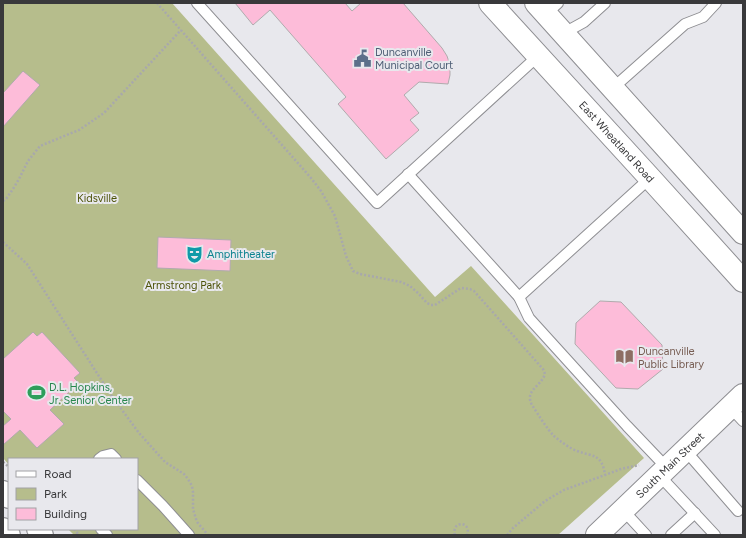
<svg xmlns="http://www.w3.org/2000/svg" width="746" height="538" font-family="Figtree,sans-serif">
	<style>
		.green { fill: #b6bd8c }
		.building { fill: #fdbcd9; stroke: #b0abad }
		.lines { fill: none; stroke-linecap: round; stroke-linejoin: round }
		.lane-casing { stroke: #8e8e92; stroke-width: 12 }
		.street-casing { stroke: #8e8e92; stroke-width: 22 }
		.secondary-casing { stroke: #8e8e92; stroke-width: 24 }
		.path { stroke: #a8a8ac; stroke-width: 2.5; stroke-dasharray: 2 2; stroke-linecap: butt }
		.lane { stroke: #fff; stroke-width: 10 }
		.street { stroke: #fff; stroke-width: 20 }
		.secondary { stroke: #fff; stroke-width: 22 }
		.labels { text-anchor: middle; stroke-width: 4; stroke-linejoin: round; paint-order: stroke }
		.service-label { font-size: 11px; fill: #4e5e75; stroke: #e8e8ed; text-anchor: start }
		.street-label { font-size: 11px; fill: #39393b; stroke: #e8e8ed }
		.park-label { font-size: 11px; fill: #4d5309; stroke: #e8e8ed }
		.culture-label { font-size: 11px; fill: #0d838f; stroke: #e8e8ed; text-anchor: start }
		.education-label { font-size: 11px; fill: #785e54; stroke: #e8e8ed; text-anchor: start }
		.leisure-label { font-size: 11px; fill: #27864d; stroke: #e8e8ed; text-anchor: start }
	</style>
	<rect width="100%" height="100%" fill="#e8e8ed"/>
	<polygon class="green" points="3,3 172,3 435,297 471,266 644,458 558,535 74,535 68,529 137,529 137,459 9,459 9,465 3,458"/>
	<g class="building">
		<polygon points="235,3 345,3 352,11 361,3 403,3 442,48 447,56 450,65 450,75 448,84 419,82 404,95 419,113 410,120 419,130 386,159 338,104 346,97 270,10 253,25"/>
		<polygon points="23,71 40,85 3,127 3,93"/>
		<polygon points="158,237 231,240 230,271 157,268"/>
		<polygon points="600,301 621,302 662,345 663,369 638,389 616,388 575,344 576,323"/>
		<polygon points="33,332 37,336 42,332 80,373 74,378 79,383 50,410 64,424 37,448 20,430 3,445 3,426 11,419 3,411 3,359"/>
	</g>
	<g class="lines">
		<defs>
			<g id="lane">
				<polyline points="197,3 377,203 538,56"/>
				<polyline points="546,14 558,3"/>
				<polyline points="564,33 584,22 605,3"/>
				<polyline points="613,88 685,24 703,17 716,3"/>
				<polyline points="408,174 519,297 650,178"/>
				<polyline points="519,297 529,318 627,426 667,468"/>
				<polyline points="730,407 743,421"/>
				<polyline points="685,450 738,511"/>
				<polyline points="99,459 103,456 111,454 116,459"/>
				<polyline points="659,475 715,535"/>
				<polyline points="137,480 163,506 189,535"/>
				<polyline points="623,510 646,535"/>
				<polyline points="101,529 107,535"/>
				<polyline points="671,535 695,513"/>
			</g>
			<g id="street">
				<polyline points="3,491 9,498"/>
				<polyline points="3,528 10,535"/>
				<polyline points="37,529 43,535"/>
			</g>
			<g id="secondary">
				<path id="s1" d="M490,3L650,178L743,281"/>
				<polyline points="536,3 743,233"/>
				<path id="s2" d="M597,535L743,395"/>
			</g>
		</defs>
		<use href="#lane" class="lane-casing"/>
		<use href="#street" class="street-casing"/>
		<use href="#secondary" class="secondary-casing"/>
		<g class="path">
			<path d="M157,3L311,178L321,191L335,216L346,256L353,271L360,274L401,282L410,286L418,293L427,303L431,305H435L461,288L470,289L474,291L543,369L545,374C541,387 524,390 532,405C538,414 547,429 554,436C560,441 569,448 577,451C594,457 602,454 605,475"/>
			<polyline points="3,201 6,199 13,189 19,179 28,161 40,146 79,130 104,113 181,30"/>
			<polyline points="3,242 27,264 111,395 139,433 165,462 184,474 188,479 192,486 193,492 193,509 197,522 208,535"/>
			<polyline points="3,462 9,467"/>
			<polyline points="74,529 79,535"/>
			<path d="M455,535C451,520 472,521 467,535"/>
			<polyline points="507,535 513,528 545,501 564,490 605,475 621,469 639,465"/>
		</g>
		<use href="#lane" class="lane"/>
		<use href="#street" class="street"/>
		<use href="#secondary" class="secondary"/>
	</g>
	<defs>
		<symbol id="civic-bare" viewBox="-9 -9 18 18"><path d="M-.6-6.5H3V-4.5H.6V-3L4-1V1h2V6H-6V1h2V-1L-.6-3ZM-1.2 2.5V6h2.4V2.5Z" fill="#5c6f8a" stroke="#e8e8ed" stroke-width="2.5" paint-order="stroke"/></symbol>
		<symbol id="theatre-bare" viewBox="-9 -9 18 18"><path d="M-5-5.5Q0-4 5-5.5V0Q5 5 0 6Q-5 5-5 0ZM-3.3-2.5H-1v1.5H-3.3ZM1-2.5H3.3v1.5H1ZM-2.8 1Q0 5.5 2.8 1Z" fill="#0f9aa8" stroke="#e8e8ed" stroke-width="2.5" paint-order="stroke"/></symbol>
		<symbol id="library-bare" viewBox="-9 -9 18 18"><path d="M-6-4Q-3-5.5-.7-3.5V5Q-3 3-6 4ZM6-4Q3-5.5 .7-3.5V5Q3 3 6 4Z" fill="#8d6e63" stroke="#e8e8ed" stroke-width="2.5" paint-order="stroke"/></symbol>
		<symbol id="stadium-bare" viewBox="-9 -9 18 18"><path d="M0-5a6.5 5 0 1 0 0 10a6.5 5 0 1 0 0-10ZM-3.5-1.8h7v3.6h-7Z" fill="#2e9e5b" stroke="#e8e8ed" stroke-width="2.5" paint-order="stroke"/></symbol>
	</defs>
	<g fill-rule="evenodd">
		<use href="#civic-bare" x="350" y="46" width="25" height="25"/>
		<use href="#theatre-bare" x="182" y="242" width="25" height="25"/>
		<use href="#library-bare" x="612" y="344" width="25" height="25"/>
		<use href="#stadium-bare" x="24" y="380" width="25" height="25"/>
	</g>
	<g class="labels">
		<g class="service-label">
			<text x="375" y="56">Duncanville<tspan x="375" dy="13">Municipal Court</tspan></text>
		</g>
		<g class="street-label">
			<text dy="4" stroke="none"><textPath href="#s1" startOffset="188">East Wheatland Road</textPath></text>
			<text dy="4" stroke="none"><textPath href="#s2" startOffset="101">South Main Street</textPath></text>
		</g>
		<g class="park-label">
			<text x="97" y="202">Kidsville</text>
			<text x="183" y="289">Armstrong Park</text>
		</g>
		<g class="culture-label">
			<text x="207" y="258">Amphitheater</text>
		</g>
		<g class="education-label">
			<text x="638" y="355">Duncanville<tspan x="638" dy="13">Public Library</tspan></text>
		</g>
		<g class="leisure-label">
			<text x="49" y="391">D.L. Hopkins,<tspan x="49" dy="13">Jr. Senior Center</tspan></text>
		</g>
	</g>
	<rect width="746" height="538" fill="none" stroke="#39393b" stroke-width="8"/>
	<rect x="8" y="458" width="130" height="72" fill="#e8e8ed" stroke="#a2a2a6"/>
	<rect x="16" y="471" width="20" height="6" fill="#ffffff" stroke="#a2a2a6"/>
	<text x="44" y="478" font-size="12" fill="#39393b">Road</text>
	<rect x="16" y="488" width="20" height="12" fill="#b6bd8c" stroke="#a2a2a6"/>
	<text x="44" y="498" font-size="12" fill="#39393b">Park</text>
	<rect x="16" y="508" width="20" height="12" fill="#fdbcd9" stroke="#a2a2a6"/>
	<text x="44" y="518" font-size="12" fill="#39393b">Building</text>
</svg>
